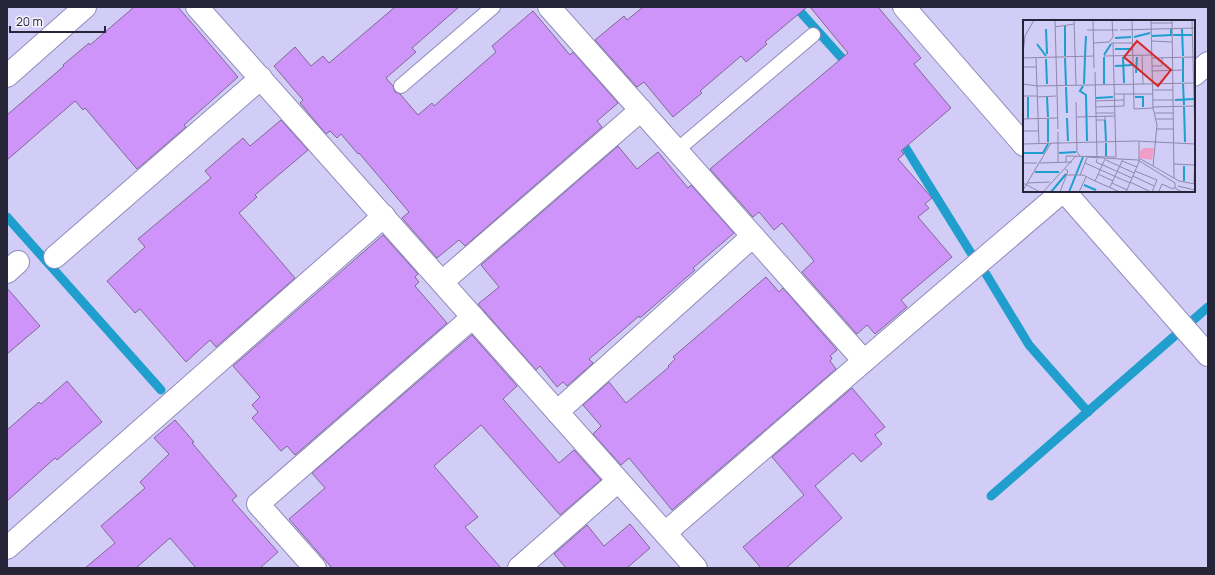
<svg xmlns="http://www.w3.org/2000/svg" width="1215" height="575" font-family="Manrope,sans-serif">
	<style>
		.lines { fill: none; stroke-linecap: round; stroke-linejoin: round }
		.stream { stroke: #209ecd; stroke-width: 9 }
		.building { fill: #ce94fa; stroke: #816995 }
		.service-casing { stroke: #908bbc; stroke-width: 16 }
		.minor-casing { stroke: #908bbc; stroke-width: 24 }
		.tertiary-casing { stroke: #908bbc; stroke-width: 24 }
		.service { stroke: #fff; stroke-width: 14 }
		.minor { stroke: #fff; stroke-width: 22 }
		.tertiary { stroke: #fff; stroke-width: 22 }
		.inset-river { fill: none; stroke: #209ecd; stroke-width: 2 }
		.inset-road { fill: none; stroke: #8d89aa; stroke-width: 1 }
		.view { fill: #d62828; fill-opacity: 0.15; stroke: #d62828; stroke-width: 2 }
		.inset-edge { fill: none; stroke: #262437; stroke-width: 2 }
	</style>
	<rect width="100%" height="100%" fill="#d1cdf7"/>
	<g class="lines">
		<g class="stream">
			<polyline points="796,7 849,66"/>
			<polyline points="899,137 971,253"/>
			<polyline points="7,217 161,390"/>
			<polyline points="986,274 1029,345 1088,412"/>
			<polyline points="1192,321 1208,307"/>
			<polyline points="991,496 1178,333"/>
		</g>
	</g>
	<g class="building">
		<polygon points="134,7 178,7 238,77 184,125 186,127 137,169 85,108 83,110 75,101 7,160 7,115 64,66 63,65 89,43 90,45"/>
		<polygon points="395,7 459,7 412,48 416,52 386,78 393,86 395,92 400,94 418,115 432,103 434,106 496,52 492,46 533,11 570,55 573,52 618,103 597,121 602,127 465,246 459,240 437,258 402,218 409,212 359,153 358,154 341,134 337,138 330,131 326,134 300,103 303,100 274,66 295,47 311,66 323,56 329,63"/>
		<polygon points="643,7 807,7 765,42 767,44 746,62 741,56 700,91 702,93 673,117 644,82 637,87 595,40 624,16 627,20"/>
		<polygon points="810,7 878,7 921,58 914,64 951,108 901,151 904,154 898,159 932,198 925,204 929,208 918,217 952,257 901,300 907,307 875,334 867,325 857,334 802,272 814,261 782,223 774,230 759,212 753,217 710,169 848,53"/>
		<polygon points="281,120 308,150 255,195 257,197 239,213 295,278 216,347 210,340 186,362 140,309 135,313 107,281 145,247 138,239 211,178 205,171 243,138 250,146"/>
		<polygon points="618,146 637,169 658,152 688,188 691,185 734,233 693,268 695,270 640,318 639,316 589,359 593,363 567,386 563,382 557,387 540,366 536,370 478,304 499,287 481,265"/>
		<polygon points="383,235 418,274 415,277 419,282 415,286 447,323 295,455 287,446 281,451 252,418 258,412 252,405 260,397 233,366"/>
		<polygon points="766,277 779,292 783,288 837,350 830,356 832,358 830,361 836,369 672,510 629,458 621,465 593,434 601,426 583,405 609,382 626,403 669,367 668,366 675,359 673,357"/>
		<polygon points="7,288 40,326 7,354"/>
		<polygon points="472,335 517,386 503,399 559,463 574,450 601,480 560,515 481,425 434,466 478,517 465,527 501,568 332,568 289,519 325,488 312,473"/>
		<polygon points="67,381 102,422 57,460 55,458 7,501 7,430 39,402 41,404"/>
		<polygon points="852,388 885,427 875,435 882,444 861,462 853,453 815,486 842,518 786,568 761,568 743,547 804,495 772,457"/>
		<polygon points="175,420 194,442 192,443 237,496 232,500 278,552 260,568 196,568 170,538 136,568 85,568 115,543 101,526 145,488 140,482 169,454 154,438"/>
		<polygon points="630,524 650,548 627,568 566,568 554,554 587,525 604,546"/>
	</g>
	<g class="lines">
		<defs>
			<g id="service">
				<polyline points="401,86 493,7"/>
				<polyline points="677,150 813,35"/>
			</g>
			<g id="minor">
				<polyline points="197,7 696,568"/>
				<polyline points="549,7 864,361"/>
				<polyline points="904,7 1024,145"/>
				<polyline points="1194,75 1208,63"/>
				<polyline points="1064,191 1208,355"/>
				<polyline points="55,257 261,78"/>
				<polyline points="7,272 18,262"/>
				<polyline points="442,282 641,110"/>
				<polyline points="557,412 753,236"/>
				<polyline points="665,533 864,361 1063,191"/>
				<polyline points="7,548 384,216"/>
				<polyline points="315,568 258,504 473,317"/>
				<polyline points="519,568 618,481"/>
			</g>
			<polyline id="tertiary" points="7,76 85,7"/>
		</defs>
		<use href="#service" class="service-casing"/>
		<use href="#minor" class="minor-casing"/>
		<use href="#tertiary" class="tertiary-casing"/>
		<use href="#service" class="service"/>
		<use href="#minor" class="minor"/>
		<use href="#tertiary" class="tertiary"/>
	</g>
	<g transform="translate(1023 20)">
		<rect width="172" height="172" fill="#d1cdf7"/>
		<path d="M121,128H131L129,140L117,138V131Z" fill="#f19ec6"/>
		<path class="inset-river" d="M42,6V36M23,9L24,34M159,9L160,36M150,15H169M129,16L148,15V9M111,17L127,13M92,18L108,17M14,24L23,36M92,29H109M81,35L88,24M62,36L63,16M81,37V64M100,37L101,63M42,38L43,65M160,38V62M23,39L24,64M92,46L109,45M113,53L114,37M61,64L62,36M160,64L161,85M60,66L57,71L63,75L64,121M43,67L44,93M5,77V98M24,77L25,97M112,77H120V87M73,78L90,77M152,80L171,79M161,87L162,122M44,98L45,121M25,99V122M82,100L83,121M83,123V136M0,133H20L25,124M36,133L53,132M12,152H36M161,161V146M61,165L73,170M28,172L43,154M46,172L60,137"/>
		<path class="inset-road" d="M32,0L35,109M51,0L53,65M70,0L71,48M109,0L111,89L130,88M128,0L130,88L134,105L130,146M149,0L151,158M169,0L172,119M128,3H149M32,7L51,4M64,10H95M97,10L172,8M128,21L149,22M71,23L86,22L90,17L89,0M88,23H109M0,34L2,16L11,0M81,36L129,35M119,36L120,64M0,38L71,36M13,38L16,124M129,38L172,37M129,46H139V38M0,47H14M129,51L160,50M72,52L74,137M0,64L14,66L172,63M130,70H150M91,74H130M0,76H14M14,77L33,76M130,80H151M72,81L101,80M53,82L54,132L57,136M72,87L101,86V74M130,87L171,86M73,93H91M132,93H150M54,97L92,96M0,99L34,98M133,99H151M73,100H82V96M134,109H151M0,111H15M35,112V142M0,124L113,121L172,124M63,137L115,140L152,163V168L159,172M116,138L156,161L172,164M74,139L73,142L109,158M82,139L72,161L97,172M83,140L111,153M99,141L114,147M43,142V136L93,137L90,23M0,143H14M17,143L49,142M62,143L107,163M151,144L171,145M112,151L134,160L129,172M75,154L90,161M44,155H60L72,161M57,155L64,138M110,156L131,166M107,162L128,172M0,163L17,172M4,163L27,162M89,163L104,170M171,164L172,130M155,166L172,170M87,167L100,139M0,170L28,123M136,171L139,164L150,169L152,167M20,172L53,136M37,172L45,151L42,149M56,172L63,157M103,172L116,142V122"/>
		<path class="view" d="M114,21L148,50L135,66L101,37Z"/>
		<rect width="172" height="172" class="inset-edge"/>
	</g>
	<rect width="1215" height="575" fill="none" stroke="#262437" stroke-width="16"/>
	<path d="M10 26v6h95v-6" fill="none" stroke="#262437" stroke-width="2"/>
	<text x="16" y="26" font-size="12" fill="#262437" stroke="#f3f2fd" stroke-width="3" paint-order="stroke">20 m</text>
</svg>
